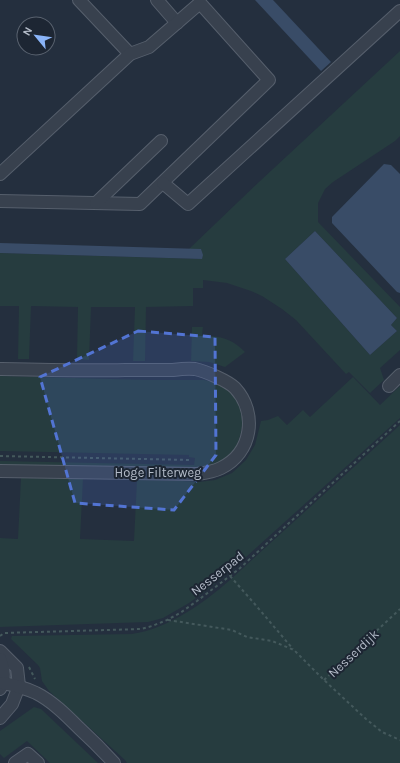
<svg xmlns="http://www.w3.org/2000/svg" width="400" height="763" font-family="Karla,sans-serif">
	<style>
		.green { fill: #263c3f; fill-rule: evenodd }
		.water { fill: #394c67 }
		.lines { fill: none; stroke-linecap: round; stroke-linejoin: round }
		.minor-casing { stroke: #565f6c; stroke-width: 14 }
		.path { stroke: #44595c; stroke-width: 2; stroke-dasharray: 3 3; stroke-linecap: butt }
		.minor { stroke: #38414e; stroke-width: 12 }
		.marked { fill: #5274d3; fill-opacity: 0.2; stroke: #5274d3; stroke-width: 3; stroke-dasharray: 8 5; stroke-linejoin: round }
		.labels { text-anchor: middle; stroke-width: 4; stroke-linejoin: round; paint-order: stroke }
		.street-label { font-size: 13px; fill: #b4bcc9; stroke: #1d2633 }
	</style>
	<rect width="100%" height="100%" fill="#242f3e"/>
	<g class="green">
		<path d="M400,51V136L395,141L333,182L325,189L318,203V222L400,307V350L380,368L384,380L370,393L349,372L346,374L296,320L282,309L262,296L251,291L227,283L203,280V288H193V306L146,307L145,361H133L135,307H91L89,360L77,359L78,307L31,306L29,359H18L19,306H0V253L202,259L201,249H189L259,182ZM315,231L397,318L391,325L397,331L370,355L285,259Z"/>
		<path d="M192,327H203L202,335C222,337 231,338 245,352L225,367L209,362L191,361Z"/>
		<path d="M0,376L149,380H204C236,385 250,413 238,442C235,450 231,457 223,462C218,465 204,468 197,469L0,466V461L194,465L195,458L189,457V455L0,451Z"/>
		<polygon points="353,377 380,405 400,386 400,418 235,567 207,590 189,603 163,618 148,622 0,627 0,538 18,539 21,478 83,479 80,539 134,541 137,480 183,481 199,482 215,480 232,473 246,460 255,445 261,421 268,420 278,416 287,425 303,410 310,417"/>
		<path d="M400,425V763H127L125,760L49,691L42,681L40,668L38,665L11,639L12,636L132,634C167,629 204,603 230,580Z"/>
		<polygon points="34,707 41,709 98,763 50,763 27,741 4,758 0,754 0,731"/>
	</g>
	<g class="water">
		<polygon points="255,0 273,0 331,62 321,71"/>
		<polygon points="384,164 391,165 400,174 400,293 397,292 332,223 332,217"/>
		<polygon points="315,231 397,318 391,325 397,331 370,355 285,259"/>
		<polygon points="0,243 201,249 203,255 202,259 0,253"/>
	</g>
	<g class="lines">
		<defs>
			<g id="minor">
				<polyline points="79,0 130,54"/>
				<polyline points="157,0 177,23"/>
				<polyline points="0,174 130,54 149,47 200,3 269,80 140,204 0,201"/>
				<polyline points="163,183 188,204 400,11"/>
				<polyline points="96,203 161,141"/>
				<path d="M0,369C42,370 83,371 125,370C141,370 157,370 173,370C180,369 188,368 195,369C205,371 228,381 235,388C258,413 252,453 221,468C213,472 205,473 197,474L0,471"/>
				<polyline points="389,386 400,375"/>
				<polyline points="0,651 17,668 19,686 12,704 0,718"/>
				<path d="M0,659C4,670 6,678 0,689"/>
				<path d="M3,683C14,685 25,688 36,693C52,701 66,715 79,728C91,739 103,751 114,763"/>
				<polyline points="15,763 28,754 38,763"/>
			</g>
		</defs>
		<use href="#minor" class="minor-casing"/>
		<g class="path">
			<polyline points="0,456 190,460"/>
			<polyline points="230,576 253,602 293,649"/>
			<polyline points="168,620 232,630 247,637 272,641 294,650 324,680 366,719 382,732 400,740"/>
			<polyline points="0,636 4,633 141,629 152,626 167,620 180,613 197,601 239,569 400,421"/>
			<polyline points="29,667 35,679"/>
			<polyline points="324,680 400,609"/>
		</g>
		<use href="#minor" class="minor"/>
	</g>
	<path class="marked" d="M138,331L215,337L216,455L174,510L75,503L40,377Z"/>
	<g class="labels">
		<g class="street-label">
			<text x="158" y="477">Hoge Filterweg</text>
			<text transform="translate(217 573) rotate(-38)" y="5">Nesserpad</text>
			<text transform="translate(353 653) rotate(-43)" y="5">Nesserdijk</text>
		</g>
	</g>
	<g transform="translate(36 36) rotate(299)"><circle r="19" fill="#1d2633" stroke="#59626f"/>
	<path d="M0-3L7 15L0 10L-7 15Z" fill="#8ab4f8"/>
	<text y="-6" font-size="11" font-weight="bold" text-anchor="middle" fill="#b4bcc9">N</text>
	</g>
</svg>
